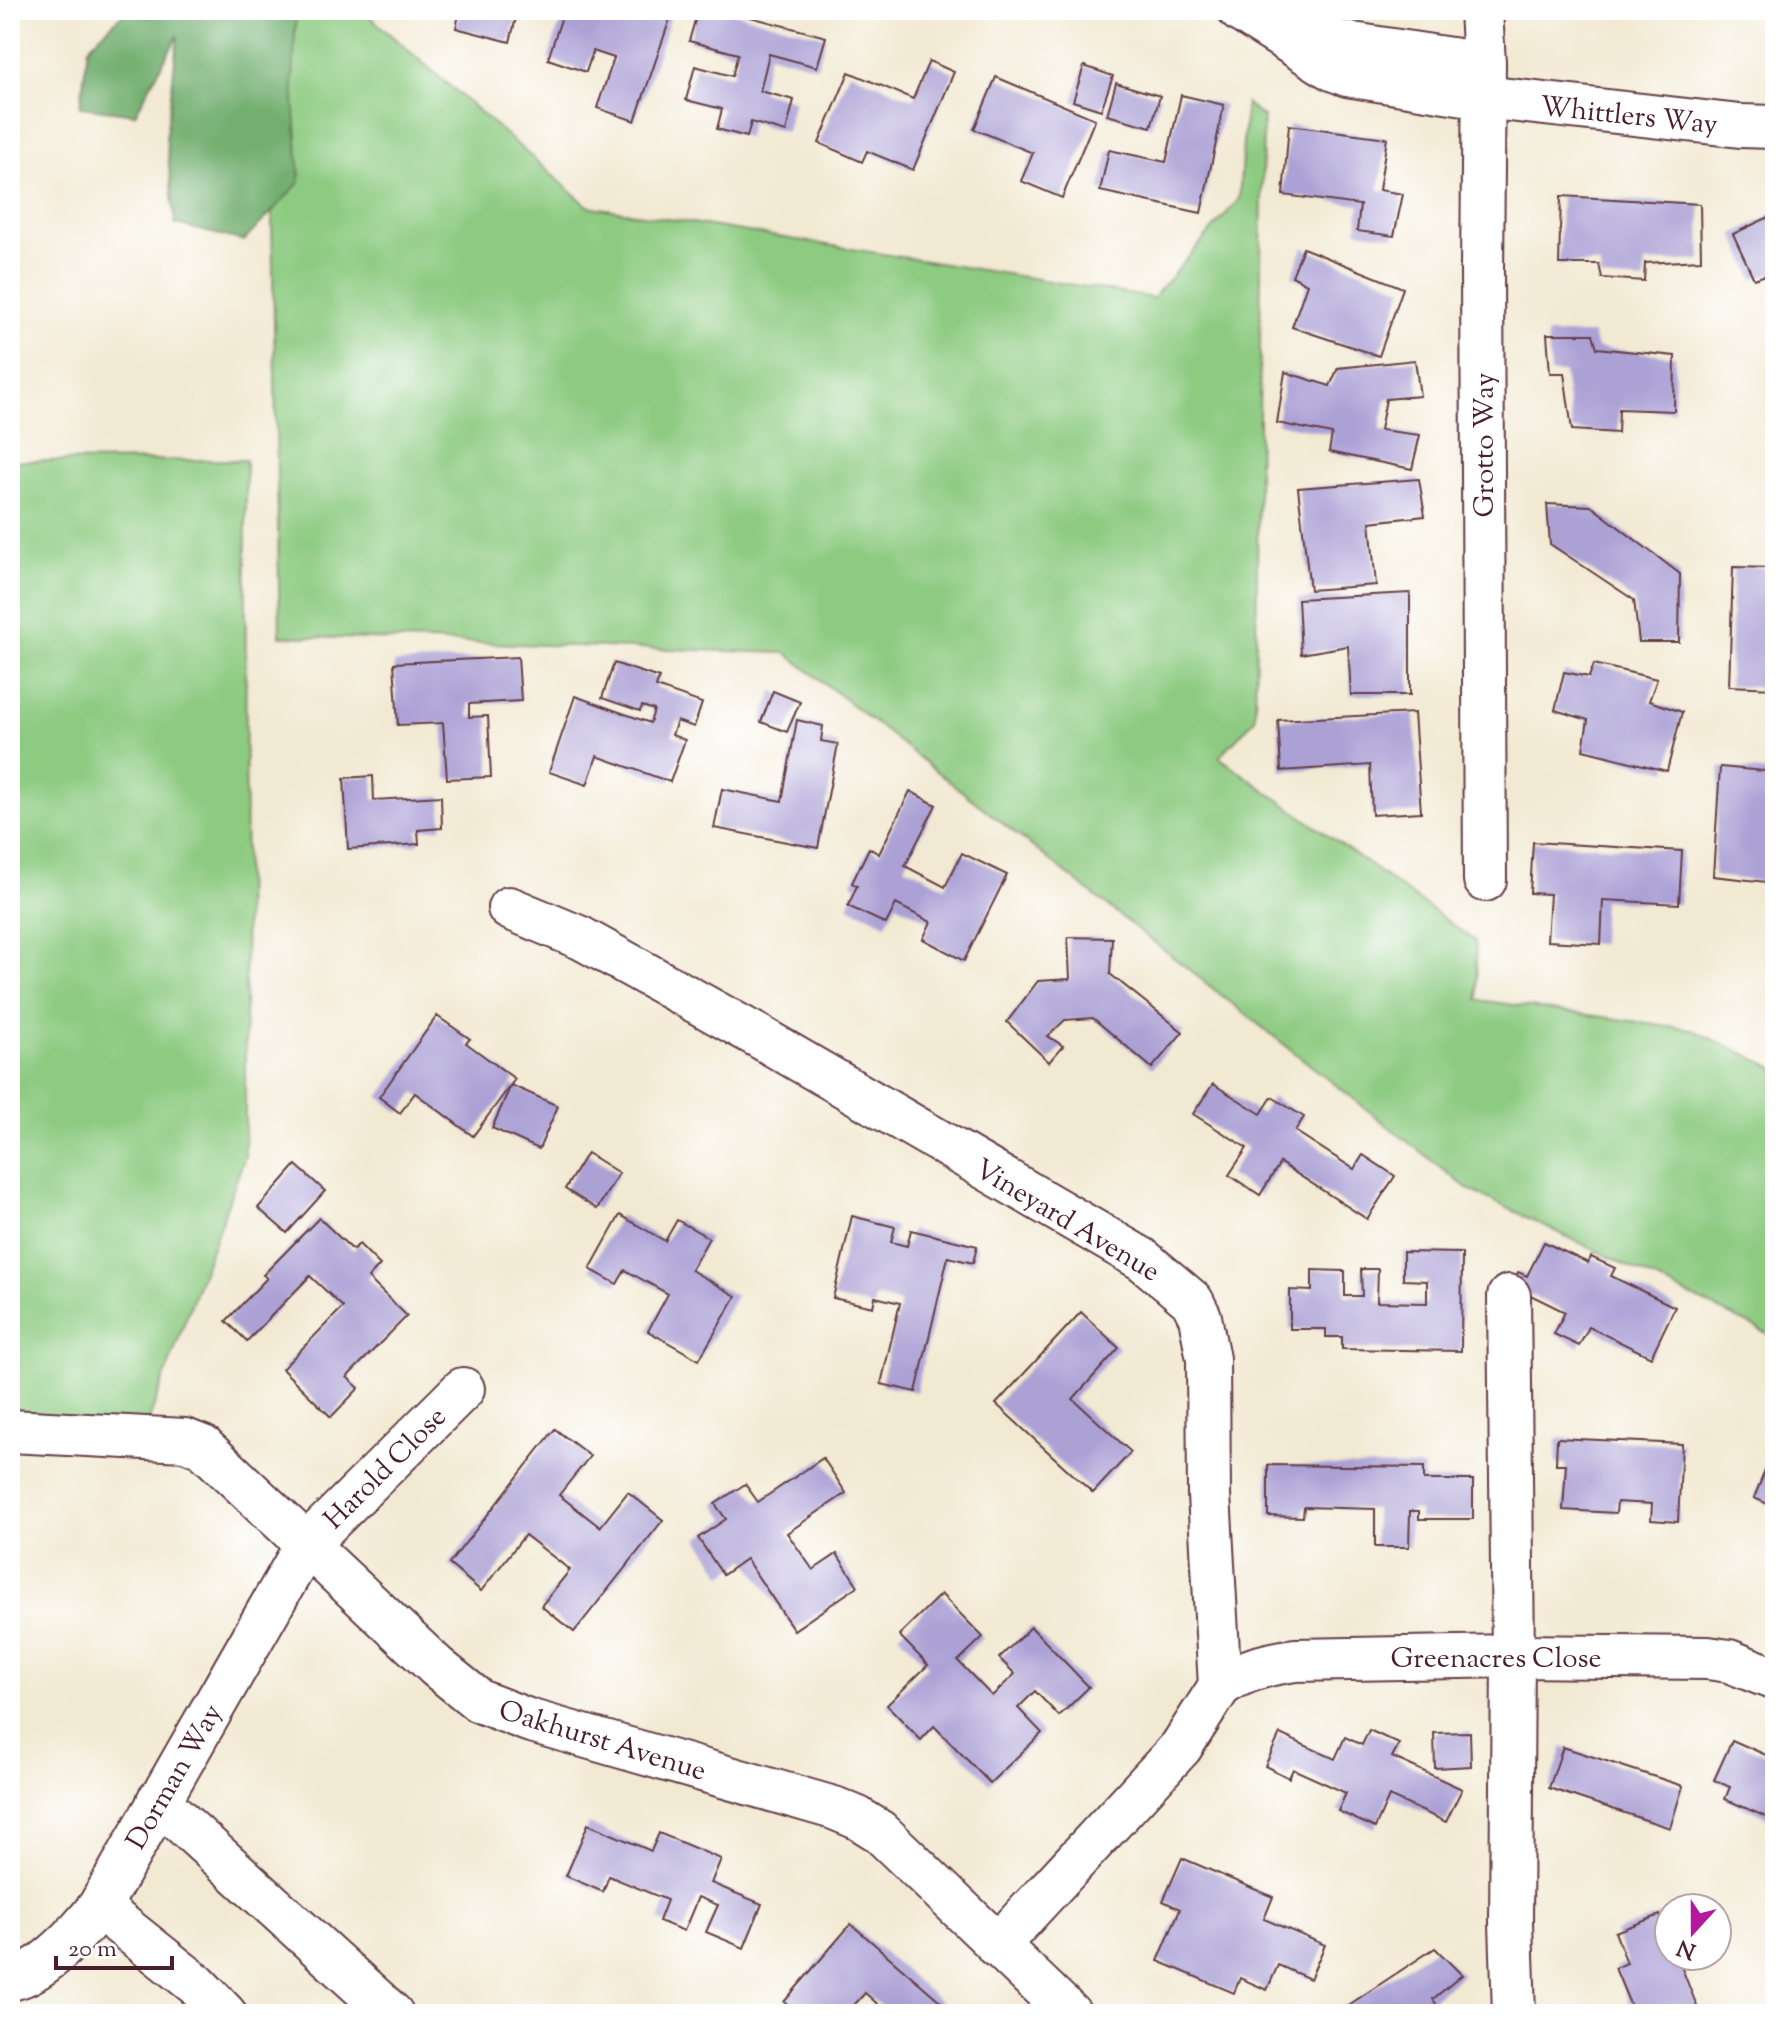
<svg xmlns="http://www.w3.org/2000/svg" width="1785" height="2024" font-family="'Sorts Mill Goudy',serif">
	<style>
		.green { fill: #8dcb81; stroke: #6c7556; stroke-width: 2 }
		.forest { fill: #72af6f; stroke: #5e674d; stroke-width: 2 }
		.building { fill: #aba1d5 }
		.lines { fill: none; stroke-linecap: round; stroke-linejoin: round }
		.minor-casing { stroke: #633d44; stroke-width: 46 }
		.minor { stroke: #fff; stroke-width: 42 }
		.labels { text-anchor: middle; stroke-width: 6; stroke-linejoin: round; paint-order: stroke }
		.street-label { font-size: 28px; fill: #4a1f2b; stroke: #fff }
	</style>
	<rect width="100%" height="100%" fill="#fff"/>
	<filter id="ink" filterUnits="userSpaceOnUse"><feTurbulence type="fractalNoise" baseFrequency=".0125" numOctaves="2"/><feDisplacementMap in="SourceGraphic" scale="16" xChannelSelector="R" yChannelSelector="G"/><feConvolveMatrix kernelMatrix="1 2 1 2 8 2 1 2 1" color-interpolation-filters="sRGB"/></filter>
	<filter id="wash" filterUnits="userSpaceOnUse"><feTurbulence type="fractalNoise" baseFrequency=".006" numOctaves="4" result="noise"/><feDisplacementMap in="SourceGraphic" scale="32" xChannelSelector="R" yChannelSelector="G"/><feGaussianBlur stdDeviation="1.8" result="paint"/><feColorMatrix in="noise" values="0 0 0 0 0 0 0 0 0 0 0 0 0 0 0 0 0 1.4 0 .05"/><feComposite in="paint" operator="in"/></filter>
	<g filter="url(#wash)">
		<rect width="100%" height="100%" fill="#f2e9d2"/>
		<g class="green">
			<polygon points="268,10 362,10 588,206 1153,298 1239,199 1246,103 1263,117 1255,719 1219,757 1475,941 1478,1000 1691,1029 1775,1068 1775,1337 1468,1189 786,653 280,636"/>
			<polygon points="246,460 245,1156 142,1439 10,1433 10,461"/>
		</g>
		<polygon class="forest" points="127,10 296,10 293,82 300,182 244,241 175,224 166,137 178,35 135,114 80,107 88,47"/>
		<g id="blocks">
			<g class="building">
				<polygon points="460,10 518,10 510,42 456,28"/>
				<polygon points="564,10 616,10 631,15 633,10 673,10 635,121 597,108 614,58 593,51 586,72 548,59"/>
				<polygon points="698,10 724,10 826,37 817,67 769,54 760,91 794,100 786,132 751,122 747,137 717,129 722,109 686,100 695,66 732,76 738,54 689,41"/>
				<polygon points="929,61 954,72 913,170 867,151 862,162 819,143 849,72 913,99"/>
				<polygon points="1084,66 1113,76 1101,110 1073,101"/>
				<polygon points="996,77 1095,119 1062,198 1021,181 1033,153 974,129"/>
				<polygon points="1116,83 1160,96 1151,127 1107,115"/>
				<polygon points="1181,95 1224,105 1201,213 1100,191 1109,150 1166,162"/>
				<polygon points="1289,125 1387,138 1379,190 1403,194 1394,236 1357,231 1360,205 1283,195"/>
				<polygon points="1561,196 1700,204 1701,260 1645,263 1644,281 1602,278 1599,264 1559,264"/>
				<polygon points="1775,214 1775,272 1754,279 1733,234"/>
				<polygon points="1303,248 1403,288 1379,356 1292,327 1307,284 1292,276"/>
				<polygon points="1547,334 1593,334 1597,348 1675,356 1674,411 1619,409 1618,433 1572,430 1564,373 1550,373"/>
				<polygon points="1415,360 1420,396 1386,399 1380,430 1420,435 1412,469 1329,452 1332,434 1277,423 1285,372 1330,386 1338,368"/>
				<polygon points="1419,479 1425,516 1370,522 1376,585 1310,590 1298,488"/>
				<polygon points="1547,504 1591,506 1680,574 1679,642 1639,642 1634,600 1550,544"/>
				<polygon points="1733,567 1775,568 1775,688 1729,686"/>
				<polygon points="1410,593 1410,695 1351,695 1348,646 1301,654 1298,599"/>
				<polygon points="518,657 521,701 469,704 469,717 488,716 491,777 447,779 443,723 398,725 394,663"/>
				<polygon points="614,663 659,678 656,687 702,703 694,727 677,721 672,735 685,740 670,782 597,756 587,785 549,772 575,696 650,723 654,710 642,706 640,711 602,698"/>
				<polygon points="1594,664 1657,679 1649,701 1682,712 1667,771 1583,750 1588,720 1555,710 1564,672 1589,677"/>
				<polygon points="773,691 800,702 787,732 761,722"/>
				<polygon points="1414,713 1421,812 1372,815 1370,765 1281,771 1278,720"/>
				<polygon points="797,720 823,726 821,741 838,744 818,848 714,828 722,789 782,801"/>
				<polygon points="1720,767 1775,772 1775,883 1713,876"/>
				<polygon points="373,776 374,800 441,796 442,828 418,830 419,844 348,849 344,778"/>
				<polygon points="910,791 936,805 905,866 945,887 962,853 1007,875 964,961 923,939 931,922 896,904 886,924 848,906 857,886 852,883 869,848 879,854"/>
				<polygon points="1533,842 1682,851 1679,904 1603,900 1601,944 1547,941 1550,894 1530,893"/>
				<polygon points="1068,937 1112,938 1110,974 1183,1032 1152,1068 1093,1018 1065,1020 1048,1036 1063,1046 1049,1062 1007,1022 1038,981 1070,979"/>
				<polygon points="437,1016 470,1039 466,1043 515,1079 473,1136 415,1093 400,1113 379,1097"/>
				<polygon points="1213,1084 1261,1114 1272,1097 1304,1117 1295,1131 1354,1169 1363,1155 1395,1176 1367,1219 1280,1163 1260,1195 1229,1175 1247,1148 1193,1114"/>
				<polygon points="511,1085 558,1106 539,1149 492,1128"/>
				<polygon points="587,1153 619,1173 597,1209 565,1189"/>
				<polygon points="296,1165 325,1191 287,1233 258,1208"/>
				<polygon points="620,1215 665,1241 677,1220 709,1238 691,1270 736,1296 699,1360 648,1331 668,1294 625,1270 617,1284 590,1269"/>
				<polygon points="852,1216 895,1227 891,1242 907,1246 911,1230 977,1246 973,1263 948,1257 916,1392 881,1384 900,1303 875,1297 873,1307 833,1298"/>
				<polygon points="319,1218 353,1250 359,1244 380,1265 368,1278 407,1316 347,1377 359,1388 331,1417 282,1369 343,1307 310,1276 247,1341 226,1321 267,1278 263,1275"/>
				<polygon points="1544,1242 1588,1263 1591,1257 1615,1268 1611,1276 1675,1307 1651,1357 1589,1327 1579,1346 1554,1334 1565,1312 1512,1286 1518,1272 1527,1276"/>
				<polygon points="1403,1252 1462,1253 1461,1351 1342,1349 1342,1337 1326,1337 1326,1329 1290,1329 1290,1290 1312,1291 1312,1270 1345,1271 1345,1296 1362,1296 1361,1269 1378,1269 1377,1302 1427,1303 1427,1281 1403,1280"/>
				<polygon points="1081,1312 1119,1348 1073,1399 1131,1452 1093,1493 996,1404"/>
				<polygon points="555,1429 590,1456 559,1495 600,1527 628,1492 663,1520 574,1632 541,1606 570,1570 525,1535 481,1591 449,1564"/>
				<polygon points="1557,1438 1682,1444 1678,1522 1651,1520 1652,1504 1617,1502 1616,1513 1563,1510 1566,1464 1556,1464"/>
				<polygon points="1771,1456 1775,1458 1775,1507 1754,1498"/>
				<polygon points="823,1458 846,1493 787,1533 813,1570 837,1554 858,1586 794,1630 746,1559 723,1575 698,1538 726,1519 715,1504 745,1484 758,1502"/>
				<polygon points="1268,1465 1424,1467 1424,1480 1473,1480 1473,1519 1419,1519 1419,1511 1410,1511 1409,1547 1375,1547 1375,1509 1304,1507 1303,1517 1268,1516"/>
				<polygon points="941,1594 983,1637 958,1661 992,1696 1015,1674 999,1658 1031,1627 1089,1687 1059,1716 1035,1691 1018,1708 1042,1733 990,1783 934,1726 921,1740 887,1705 928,1665 899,1635"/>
				<polygon points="1369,1730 1399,1744 1392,1757 1462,1789 1446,1822 1389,1796 1375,1828 1338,1811 1346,1793 1293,1769 1289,1778 1265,1766 1280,1734 1335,1759 1345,1737 1362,1745"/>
				<polygon points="1470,1732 1471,1766 1435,1768 1434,1733"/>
				<polygon points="1732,1740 1775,1759 1775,1821 1725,1799 1730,1787 1714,1780"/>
				<polygon points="1563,1747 1683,1786 1670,1828 1549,1788"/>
				<polygon points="588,1824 651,1851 659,1833 721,1859 711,1883 762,1904 744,1948 706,1932 718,1905 698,1897 684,1931 659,1921 667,1900 609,1876 603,1892 566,1876"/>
				<polygon points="1182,1858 1273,1897 1264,1919 1325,1945 1310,1979 1278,1965 1267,1990 1240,1978 1234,1993 1158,1961 1180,1909 1163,1901"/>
				<polygon points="1660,1915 1669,1937 1669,1956 1677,1956 1700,2014 1634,2014 1615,1968 1627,1963 1615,1932"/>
				<polygon points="851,1924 955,2014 889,2014 865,1993 846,2014 798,2014 784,2002"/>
				<polygon points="1435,1948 1462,1975 1433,1999 1442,2014 1335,2014"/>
			</g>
		</g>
	</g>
	<g filter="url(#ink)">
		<use href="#blocks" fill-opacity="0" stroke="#633d44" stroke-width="2"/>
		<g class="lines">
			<defs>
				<g id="minor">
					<polyline points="1239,10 1332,69 1347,75 1483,97 1740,126 1775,127"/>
					<polyline points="1481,10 1484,64 1482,270 1485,880"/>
					<polyline points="1289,39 1326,40 1484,64"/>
					<polyline points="509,908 581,938 758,1036 1142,1259 1192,1301 1200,1317 1208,1359 1209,1495 1220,1686 1181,1747 997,1946"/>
					<polyline points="1509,1296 1513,1656 1511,1923 1514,2014"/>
					<polyline points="10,1431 185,1440 203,1447 437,1667 479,1701 528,1720 834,1808 858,1818 879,1831 1070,2014"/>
					<path d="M1220,1686C1243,1670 1267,1664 1295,1660L1513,1656L1708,1658L1729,1661L1775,1679"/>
					<polyline points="158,1801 392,2014"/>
					<polyline points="99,1907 197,1985 225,2014"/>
					<path d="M10,1979C42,1974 80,1931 99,1907L306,1545L463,1389"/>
				</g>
			</defs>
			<use href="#minor" class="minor-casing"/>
			<use href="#minor" class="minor"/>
		</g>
	</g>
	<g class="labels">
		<g class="street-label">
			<text transform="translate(1629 114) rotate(6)" y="10">Whittlers Way</text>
			<text transform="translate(1483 445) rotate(-90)" y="10">Grotto Way</text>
			<text transform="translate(1068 1219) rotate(31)" y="10">Vineyard Avenue</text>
			<text transform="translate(384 1467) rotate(-45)" y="10">Harold Close</text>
			<text x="1496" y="1667">Greenacres Close</text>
			<text transform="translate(603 1739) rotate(17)" y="10">Oakhurst Avenue</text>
			<text transform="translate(173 1776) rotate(-60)" y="10">Dorman Way</text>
		</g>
	</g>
	<rect width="1785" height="2024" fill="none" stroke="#fff" stroke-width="40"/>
	<g transform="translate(1693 1932) rotate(201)"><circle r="38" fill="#ffffff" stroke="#b7a5aa" stroke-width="2"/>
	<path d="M0-6L14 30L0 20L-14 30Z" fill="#b5179e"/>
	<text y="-12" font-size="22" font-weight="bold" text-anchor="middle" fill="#4a1f2b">N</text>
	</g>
	<path d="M56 1956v12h116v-12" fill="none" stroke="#4a1f2b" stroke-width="4"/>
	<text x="68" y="1956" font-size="24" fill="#4a1f2b" stroke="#ffffff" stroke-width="6" paint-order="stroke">20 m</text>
</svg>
